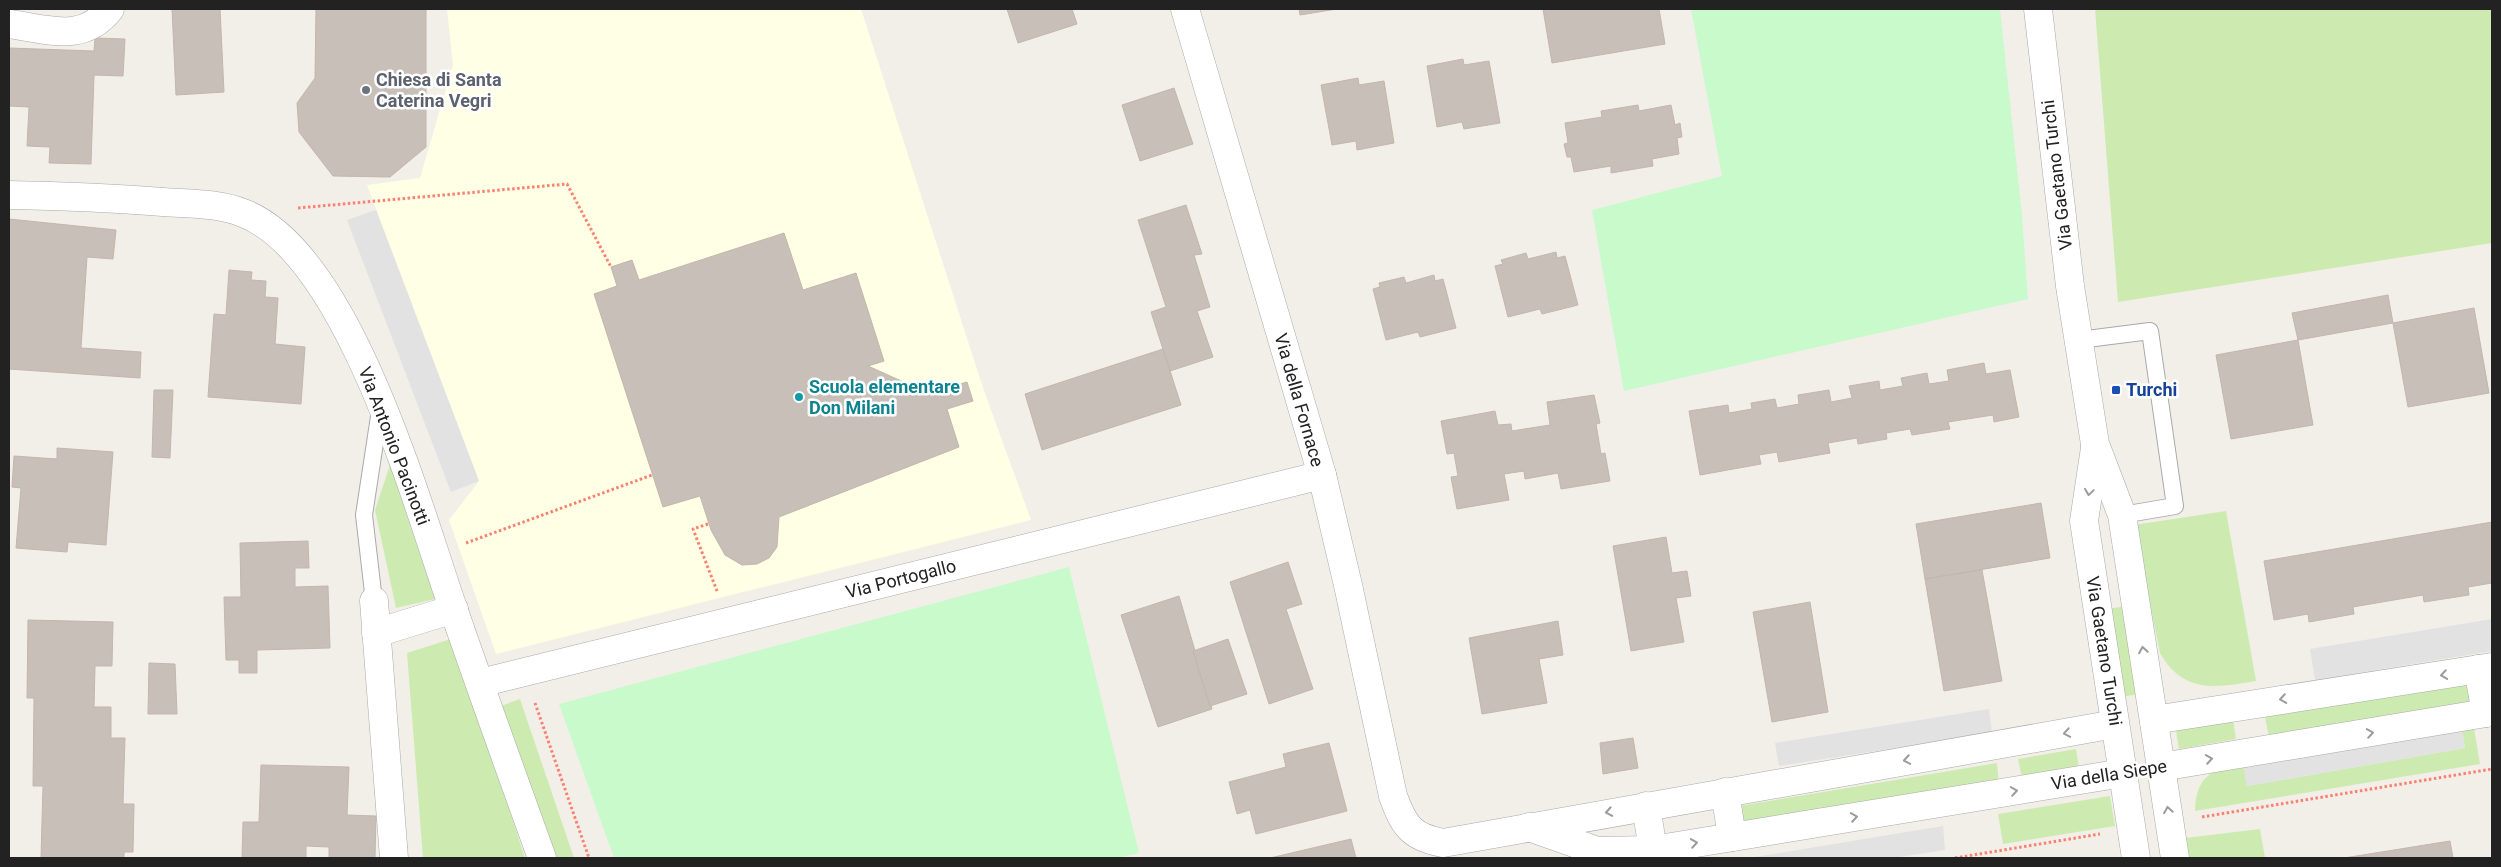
<svg xmlns="http://www.w3.org/2000/svg" width="2501" height="867" font-family="Roboto,sans-serif">
	<style>
		.education { fill: #ffffe5 }
		.grass { fill: #cdebb0 }
		.park { fill: #c8facc }
		.parking { fill: #e2e2e2 }
		.building { fill: #c7bfb8; stroke: #c4b6ab }
		.lines { fill: none; stroke-linecap: round; stroke-linejoin: round }
		.service-casing { stroke: #a9a9a9; stroke-width: 18 }
		.minor-casing { stroke: #a9a9a9; stroke-width: 29 }
		.tertiary-casing { stroke: #a9a9a9; stroke-width: 29 }
		.path { stroke: #fa8072; stroke-width: 3; stroke-dasharray: 2.5 2.5; stroke-linecap: butt }
		.service { stroke: #fff; stroke-width: 16 }
		.minor { stroke: #fff; stroke-width: 28 }
		.tertiary { stroke: #fff; stroke-width: 28 }
		.oneway { stroke: #9c9c9c }
		.worship-dot { fill: #6b7280; stroke: #fff; stroke-width: 2 }
		.transit-dot { fill: #1a4fb4; stroke: #fff; stroke-width: 2 }
		.culture-dot { fill: #0f9aa8; stroke: #fff; stroke-width: 2 }
		.labels { text-anchor: middle; stroke-width: 5; stroke-linejoin: round; paint-order: stroke }
		.worship-label { font-size: 18px; font-weight: bold; fill: #5b616d; stroke: #fff; text-anchor: start }
		.street-label { font-size: 18px; fill: #222; stroke: #fff }
		.culture-label { font-size: 18px; font-weight: bold; fill: #0d838f; stroke: #fff; text-anchor: start }
		.transit-label { font-size: 18px; font-weight: bold; fill: #164399; stroke: #fff; text-anchor: start }
	</style>
	<rect width="100%" height="100%" fill="#f2efe9"/>
	<polygon class="education" points="447,9 861,9 983,388 1031,520 496,654 449,520 479,481 367,185 420,178 453,65"/>
	<g class="grass">
		<polygon points="2095,9 2492,9 2492,243 2118,302"/>
		<polygon points="390,465 435,599 396,608 375,510"/>
		<path d="M2226,511L2256,681C2217,688 2183,694 2160,653L2134,525Z"/>
		<polygon points="2128,606 2141,694 2119,697 2106,609"/>
		<polygon points="454,638 525,858 423,858 407,653"/>
		<polygon points="2467,685 2470,705 2269,737 2265,717"/>
		<polygon points="520,699 574,858 551,858 498,707"/>
		<polygon points="2233,720 2236,739 2179,749 2176,731"/>
		<path d="M2473,722L2480,764L2195,811C2196,776 2211,770 2243,762L2247,786L2465,748L2461,724Z"/>
		<polygon points="2076,749 2079,768 2022,778 2018,759"/>
		<polygon points="1997,763 1999,785 1742,826 1739,806"/>
		<polygon points="2110,796 2115,826 2003,844 1998,814"/>
		<polygon points="2260,829 2265,858 2187,858 2185,838"/>
	</g>
	<g class="park">
		<polygon points="1691,9 2000,9 2022,215 2028,299 1624,391 1592,210 1722,176"/>
		<polygon points="1069,567 1139,853 1117,858 614,858 559,704"/>
	</g>
	<g class="parking">
		<polygon points="376,210 479,481 451,492 347,220"/>
		<polygon points="2492,619 2492,651 2315,680 2310,649"/>
		<polygon points="1989,709 1992,733 1779,766 1775,743"/>
		<polygon points="2461,724 2465,748 2247,786 2243,763"/>
		<polygon points="1943,826 1945,850 1893,858 1749,858"/>
	</g>
	<g class="building">
		<polygon points="172,9 220,9 224,92 176,95"/>
		<polygon points="316,9 426,9 426,147 390,177 333,176 299,132 297,103 315,78"/>
		<polygon points="1007,9 1072,9 1077,24 1018,43"/>
		<polygon points="1299,9 1337,9 1300,15"/>
		<polygon points="1543,9 1659,9 1665,44 1552,63"/>
		<polygon points="95,38 125,39 123,76 94,75 91,164 49,163 50,147 27,146 29,107 9,106 9,48 94,51"/>
		<polygon points="1463,59 1464,65 1489,61 1500,123 1464,129 1462,122 1437,127 1427,66"/>
		<polygon points="1358,78 1359,85 1384,81 1394,143 1357,150 1356,141 1332,145 1321,85"/>
		<polygon points="1174,88 1193,144 1140,161 1122,105"/>
		<polygon points="1638,105 1639,111 1671,105 1675,125 1680,123 1682,137 1677,138 1679,154 1652,159 1653,166 1611,173 1611,166 1574,172 1571,157 1567,157 1564,144 1568,143 1565,123 1602,117 1601,111"/>
		<polygon points="1186,205 1202,254 1194,255 1210,307 1197,311 1213,357 1170,371 1151,312 1166,307 1138,220"/>
		<polygon points="9,219 116,230 113,259 87,257 81,348 141,352 140,378 9,369"/>
		<polygon points="784,233 803,290 856,273 884,361 868,366 928,393 967,382 973,401 947,409 959,447 779,517 777,547 769,558 757,564 742,565 725,555 711,530 700,496 663,507 594,294 617,286 611,267 632,260 639,280"/>
		<polygon points="1556,252 1557,258 1565,256 1578,305 1542,314 1540,309 1508,317 1495,266 1503,264 1501,260 1526,253 1528,259"/>
		<polygon points="229,270 252,272 251,280 266,281 265,297 278,298 275,344 305,347 301,404 208,397 214,314 226,315"/>
		<polygon points="1434,275 1435,281 1443,279 1456,328 1420,337 1418,332 1386,340 1373,289 1380,287 1379,283 1404,277 1406,283"/>
		<polygon points="2388,295 2393,323 2298,340 2292,313"/>
		<polygon points="2474,308 2489,393 2408,407 2393,323"/>
		<polygon points="2298,340 2313,425 2231,439 2216,355"/>
		<polygon points="1163,349 1181,405 1042,450 1025,394"/>
		<polygon points="1984,363 1986,374 2010,370 2019,417 1994,422 1993,415 1948,422 1950,429 1912,435 1910,429 1886,433 1887,439 1858,444 1857,438 1828,443 1830,453 1779,462 1777,452 1759,455 1761,464 1700,475 1689,411 1728,405 1729,413 1752,409 1751,403 1775,399 1777,408 1799,404 1798,395 1829,390 1831,402 1852,398 1849,386 1879,381 1880,390 1903,386 1901,378 1927,373 1929,384 1949,381 1947,370"/>
		<polygon points="154,390 173,390 170,458 152,457"/>
		<polygon points="1594,395 1600,423 1596,424 1601,454 1605,453 1610,481 1561,489 1558,473 1525,479 1524,471 1504,474 1509,500 1457,509 1451,477 1458,476 1454,453 1447,454 1441,421 1495,411 1498,425 1511,424 1512,431 1550,425 1547,402"/>
		<polygon points="57,448 113,452 106,545 68,542 67,552 16,548 21,488 12,487 14,456 57,459"/>
		<polygon points="2041,503 2050,558 1925,579 1916,524"/>
		<polygon points="2492,522 2492,583 2468,587 2469,595 2424,602 2423,595 2353,607 2354,614 2309,622 2308,614 2274,620 2264,561"/>
		<polygon points="1666,537 1672,573 1687,571 1691,596 1676,598 1684,642 1631,651 1613,546"/>
		<polygon points="308,541 309,568 295,568 295,587 328,586 330,648 257,650 257,673 239,673 239,660 226,660 224,597 241,597 240,543"/>
		<polygon points="1288,562 1302,604 1286,609 1313,689 1269,704 1230,582"/>
		<polygon points="1982,570 2002,681 1944,691 1925,579"/>
		<polygon points="1179,596 1212,709 1158,727 1121,615"/>
		<polygon points="1810,602 1828,712 1772,722 1753,612"/>
		<polygon points="28,620 113,622 112,666 95,666 94,707 111,707 111,738 125,738 123,804 134,804 133,852 124,852 124,858 41,858 43,786 33,786 34,698 27,698"/>
		<polygon points="1558,621 1563,655 1539,659 1547,703 1482,714 1469,638"/>
		<polygon points="1228,639 1247,694 1210,706 1193,651"/>
		<polygon points="149,663 175,664 177,714 148,714"/>
		<polygon points="1633,738 1638,768 1603,774 1600,743"/>
		<polygon points="1329,743 1347,811 1256,834 1250,810 1237,814 1229,782 1286,767 1283,754"/>
		<polygon points="261,765 349,767 347,815 376,816 375,858 329,858 329,847 306,846 306,858 242,858 243,822 259,822"/>
		<polygon points="1351,839 1356,858 1270,858"/>
		<polygon points="2450,841 2453,858 2344,858"/>
	</g>
	<g class="lines">
		<defs>
			<g id="service">
				<polyline points="2079,340 2150,331 2175,506 2122,515"/>
				<polyline points="374,601 364,515 380,410"/>
			</g>
			<g id="minor">
				<path d="M1185,9L1322,475L1348,585L1393,796C1404,826 1411,837 1443,843L2115,724"/>
				<path d="M9,24C48,29 82,44 110,9"/>
				<path d="M9,195C60,196 111,198 163,202C190,204 218,203 243,213C349,253 418,508 453,608C482,692 512,775 542,858"/>
				<polyline points="374,601 394,858"/>
				<polyline points="376,633 454,609"/>
				<polyline points="2478,669 2486,713"/>
				<polyline points="480,683 1322,475"/>
				<polyline points="2154,720 2492,667"/>
				<polyline points="2161,767 2492,712"/>
				<polyline points="1725,792 1732,837"/>
				<polyline points="1646,806 1653,850"/>
				<polyline points="1529,827 1597,851 1653,850 2123,773"/>
			</g>
			<g id="tertiary">
				<polyline points="2038,9 2070,286 2095,444 2122,515 2175,858"/>
				<polyline points="2095,448 2084,521 2136,858"/>
			</g>
		</defs>
		<use href="#service" class="service-casing"/>
		<use href="#minor" class="minor-casing"/>
		<use href="#tertiary" class="tertiary-casing"/>
		<g class="path">
			<polyline points="298,208 567,184 611,267"/>
			<polyline points="708,524 693,529 717,591"/>
			<polyline points="466,543 652,475"/>
			<polyline points="535,703 589,858"/>
			<polyline points="2202,817 2492,769"/>
			<polyline points="1955,858 2100,834"/>
		</g>
		<use href="#service" class="service"/>
		<use href="#minor" class="minor"/>
		<use href="#tertiary" class="tertiary"/>
	</g>
	<defs><path id="oneway-chevron" d="M-2-3.5L2.5 0L-2 3.5" fill="none" stroke-width="1.6" stroke-linecap="round" stroke-linejoin="round" transform="scale(1.25)"/></defs>
	<g class="oneway">
		<use href="#oneway-chevron" transform="translate(2089 492) rotate(98)"/>
		<use href="#oneway-chevron" transform="translate(2143 650) rotate(-99)"/>
		<use href="#oneway-chevron" transform="translate(2444 675) rotate(171)"/>
		<use href="#oneway-chevron" transform="translate(2283 699) rotate(171)"/>
		<use href="#oneway-chevron" transform="translate(2067 733) rotate(170)"/>
		<use href="#oneway-chevron" transform="translate(2370 733) rotate(-9)"/>
		<use href="#oneway-chevron" transform="translate(2209 759) rotate(-9)"/>
		<use href="#oneway-chevron" transform="translate(1907 760) rotate(170)"/>
		<use href="#oneway-chevron" transform="translate(2014 791) rotate(-9)"/>
		<use href="#oneway-chevron" transform="translate(2168 810) rotate(-99)"/>
		<use href="#oneway-chevron" transform="translate(1609 812) rotate(170)"/>
		<use href="#oneway-chevron" transform="translate(1854 817) rotate(-9)"/>
		<use href="#oneway-chevron" transform="translate(1694 843) rotate(-9)"/>
	</g>
	<circle class="worship-dot" cx="366" cy="90" r="5"/>
	<rect class="transit-dot" x="2111" y="385" width="10" height="10" rx="2.5"/>
	<circle class="culture-dot" cx="799" cy="397" r="5"/>
	<g class="labels">
		<g class="worship-label">
			<text x="376" y="86">Chiesa di Santa<tspan x="376" dy="21">Caterina Vegri</tspan></text>
		</g>
		<g class="street-label">
			<text transform="translate(2057 175) rotate(-97)" y="6">Via Gaetano Turchi</text>
			<text transform="translate(1299 400) rotate(74)" y="6">Via della Fornace</text>
			<text transform="translate(394 446) rotate(69)" y="6">Via Antonio Pacinotti</text>
			<text transform="translate(901 579) rotate(-14)" y="6">Via Portogallo</text>
			<text transform="translate(2104 651) rotate(81)" y="6">Via Gaetano Turchi</text>
			<text transform="translate(2109 775) rotate(-9)" y="6">Via della Siepe</text>
		</g>
		<g class="culture-label">
			<text x="809" y="393">Scuola elementare<tspan x="809" dy="21">Don Milani</tspan></text>
		</g>
		<g class="transit-label">
			<text x="2126" y="396">Turchi</text>
		</g>
	</g>
	<rect width="2501" height="867" fill="none" stroke="#222222" stroke-width="20"/>
</svg>
